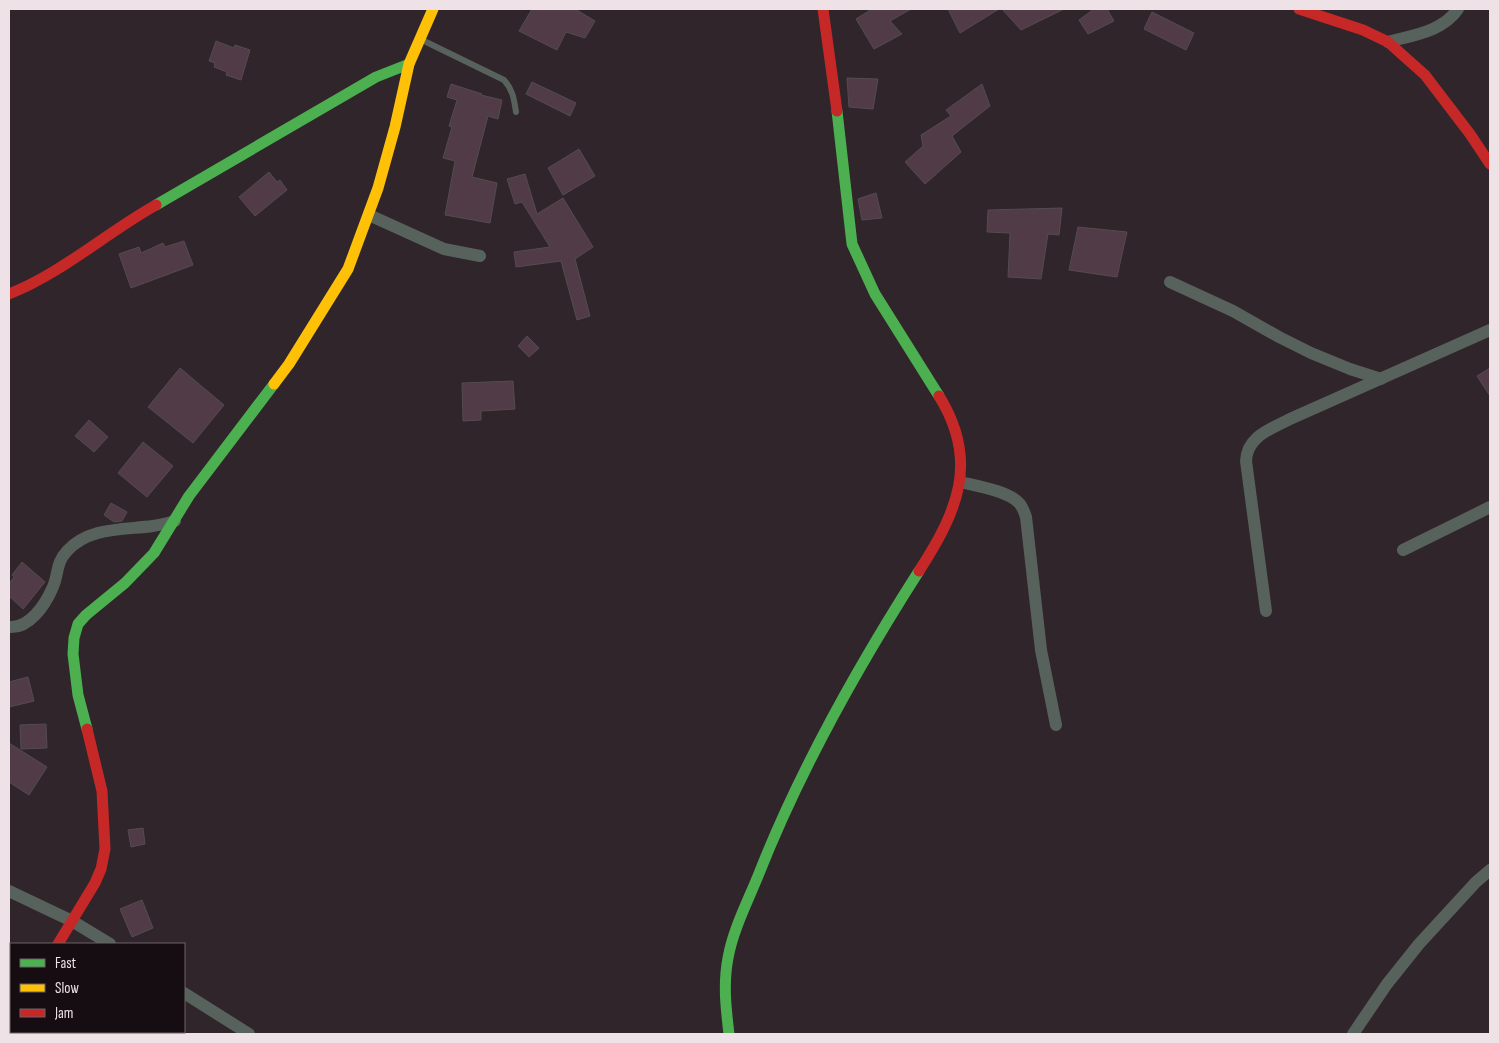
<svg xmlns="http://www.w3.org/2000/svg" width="1499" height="1043" font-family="'Sofia Sans Condensed',sans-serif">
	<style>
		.building { fill: #503b46; stroke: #544c4f }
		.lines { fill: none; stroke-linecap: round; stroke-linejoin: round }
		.lane { stroke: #58625c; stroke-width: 6 }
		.street { stroke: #58625c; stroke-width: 12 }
		.fast { stroke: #4caf50; stroke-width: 11 }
		.slow { stroke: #ffc107; stroke-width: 11 }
		.jam { stroke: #c62828; stroke-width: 11 }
	</style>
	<rect width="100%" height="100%" fill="#2f252a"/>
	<g class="building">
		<polygon points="532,9 575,9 595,21 585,38 566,32 557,50 519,31"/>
		<polygon points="872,9 911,9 890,21 902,34 874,49 856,19"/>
		<polygon points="948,9 999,9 960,33"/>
		<polygon points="1002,9 1064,9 1021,30"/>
		<polygon points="1094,9 1107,9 1114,21 1088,34 1079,20"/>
		<polygon points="1152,12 1194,33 1186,50 1144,29"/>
		<polygon points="216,41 234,48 235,45 250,50 241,80 226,75 227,72 214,67 215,63 209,61"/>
		<polygon points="847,78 878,79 873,109 849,107"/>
		<polygon points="532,82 576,103 570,116 526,94"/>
		<polygon points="451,84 482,94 481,95 502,100 498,119 488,116 472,177 497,183 490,223 445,215 455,161 443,158 452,127 449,126 457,100 447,97"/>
		<polygon points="982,84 990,106 952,136 961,152 925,184 905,162 923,146 921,135 951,116 946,110"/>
		<polygon points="579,149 595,176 563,195 548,168"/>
		<polygon points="269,172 277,182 280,180 287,190 255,216 239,197"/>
		<polygon points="525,174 537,214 563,198 593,247 575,259 590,316 577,320 561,261 516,267 514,252 550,247 522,202 515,204 507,179"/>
		<polygon points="876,193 882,218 862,220 858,199"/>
		<polygon points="1062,208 1059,235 1048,234 1041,279 1008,277 1010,233 987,232 988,210"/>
		<polygon points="1078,227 1127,232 1117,277 1069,270"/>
		<polygon points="184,241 193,265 131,288 119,254 139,247 141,253 163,243 165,247"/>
		<polygon points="527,336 539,348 529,357 518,346"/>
		<polygon points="180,368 224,405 193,443 148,407"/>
		<polygon points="1490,368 1490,396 1477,376"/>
		<polygon points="513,381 515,409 481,411 481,420 463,421 462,383"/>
		<polygon points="89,420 108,437 94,452 75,436"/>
		<polygon points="143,442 173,466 147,497 118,473"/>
		<polygon points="111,503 127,512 122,521 114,522 104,515"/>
		<polygon points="22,562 45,582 23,609 9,596 9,584 14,577 12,575"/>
		<polygon points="28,677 34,701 9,707 9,682"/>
		<polygon points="46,724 47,748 21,749 20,725"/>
		<polygon points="9,743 47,767 29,795 9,782"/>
		<polygon points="143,828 145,844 131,847 128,830"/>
		<polygon points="142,900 153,928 132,937 120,909"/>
	</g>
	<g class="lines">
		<path class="lane" d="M420,39L504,80C513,90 514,99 516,112"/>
		<g class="street">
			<path d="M1388,42C1413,35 1442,32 1458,9"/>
			<polyline points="369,215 444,249 480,256"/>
			<polyline points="1170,282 1233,311 1279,337 1311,353 1350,369 1381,379"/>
			<path d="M960,482C977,486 1008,491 1019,503C1023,507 1024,512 1026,517L1041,650L1056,725"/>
			<polyline points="1403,550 1490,507"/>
			<path d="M1266,611L1246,461C1247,436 1271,429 1290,419L1490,330"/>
			<path d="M9,627C29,629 45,605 52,589C59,575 55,564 67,551C89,527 123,530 153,526C160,525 168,523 175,521"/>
			<polyline points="9,891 72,921 110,944"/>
			<polyline points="184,993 249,1034"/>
			<polyline points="9,1012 11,1011"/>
			<polyline points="18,1034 19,1032"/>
			<polyline points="1353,1034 1387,984 1419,944 1476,882 1490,870"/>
		</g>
		<g class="fast">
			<polyline points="837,111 852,244 875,294 939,396"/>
			<polyline points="156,205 376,77 409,64"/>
			<polyline points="87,729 78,695 73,654 74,638 78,624 86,615 125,583 154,553 189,496 274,384"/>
			<path d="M729,1034C726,1009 723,984 728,958C733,930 747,903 758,876C800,769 857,668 919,571"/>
		</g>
		<polyline class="slow" points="274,384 289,364 348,269 378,188 395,127 409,64 433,9"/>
		<g class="jam">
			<polyline points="823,9 837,111"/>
			<polyline points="1299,9 1363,30 1388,42 1425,75 1470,134 1490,164"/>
			<path d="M9,294C62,273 106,233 156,205"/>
			<path d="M919,571C957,512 980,462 939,396"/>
			<polyline points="58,944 95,883 101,869 105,849 102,791 87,729"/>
		</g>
	</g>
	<rect width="1499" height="1043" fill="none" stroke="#eee2e7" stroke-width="20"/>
	<rect x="10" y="943" width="175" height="90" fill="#150d11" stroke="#6c6267"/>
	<rect x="20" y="959" width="25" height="8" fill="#4caf50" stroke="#6c6267"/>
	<text x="55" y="968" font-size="15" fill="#eee2e7">Fast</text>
	<rect x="20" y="984" width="25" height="8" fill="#ffc107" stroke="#6c6267"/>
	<text x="55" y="993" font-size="15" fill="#eee2e7">Slow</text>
	<rect x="20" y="1009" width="25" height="8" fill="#c62828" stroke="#6c6267"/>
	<text x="55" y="1018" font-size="15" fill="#eee2e7">Jam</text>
</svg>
